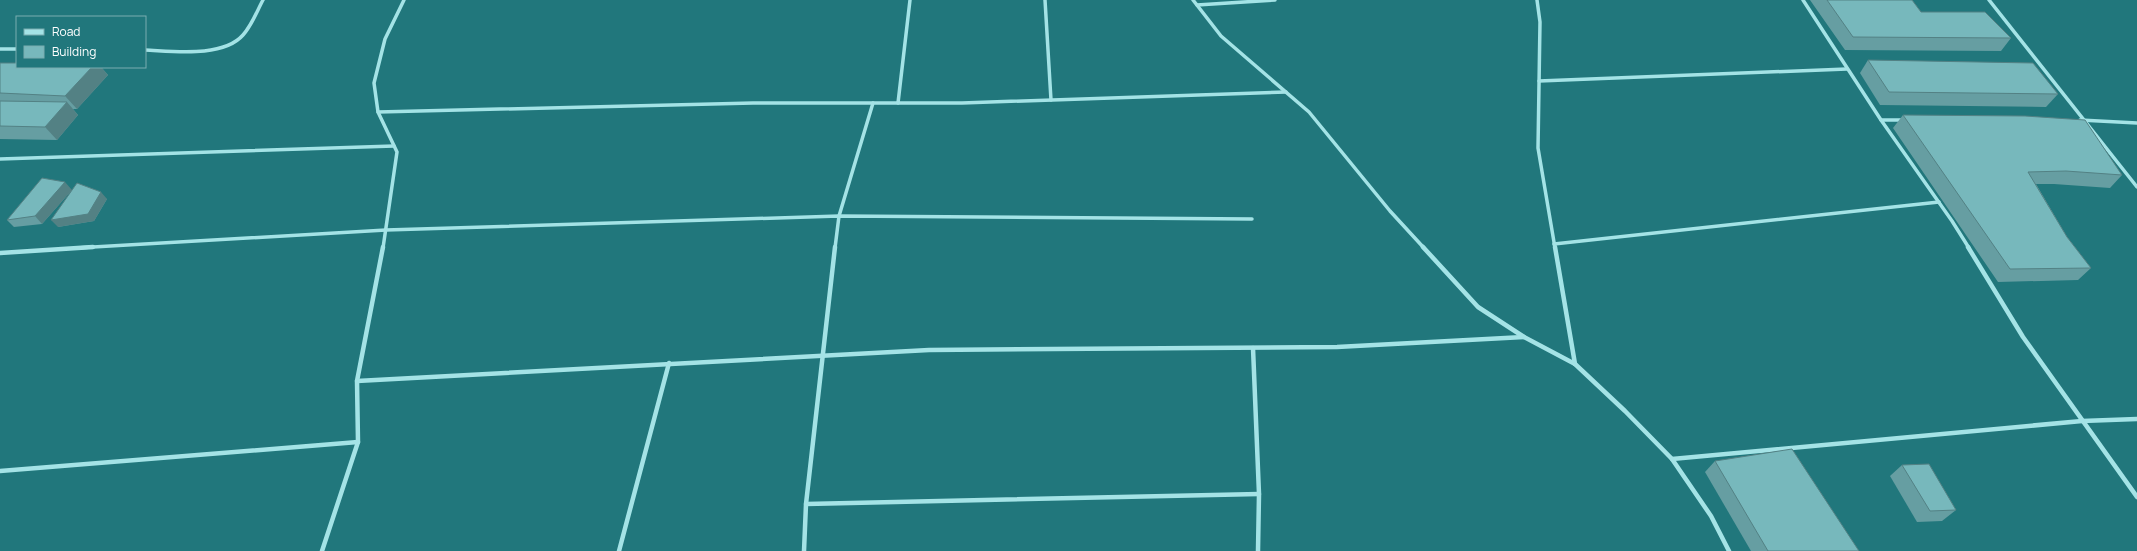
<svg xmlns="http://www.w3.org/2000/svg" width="2137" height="551" font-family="Manrope,sans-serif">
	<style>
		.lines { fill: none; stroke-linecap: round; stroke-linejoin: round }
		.minor-far1 { stroke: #a4e3e6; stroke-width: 3.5 }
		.minor { stroke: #a4e3e6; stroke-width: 4.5 }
		.wall { fill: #669ea2 }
		.shaded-wall { fill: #538184 }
		.building { fill: #77b8bc; stroke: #538184 }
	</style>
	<rect width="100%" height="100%" fill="#21777c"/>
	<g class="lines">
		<g class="minor-far1">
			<polyline points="1045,0 1051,100"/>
			<polyline points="1193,0 1221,36 1309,112 1390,211 1424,248"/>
			<polyline points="1537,0 1540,22 1538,148 1555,248"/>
			<polyline points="1803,0 1881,120 1952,221 1969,248"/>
			<polyline points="1989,0 2137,187"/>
			<polyline points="1197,5 1275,0"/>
			<polyline points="0,49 17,49"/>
			<path d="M145,50C172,51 223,58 243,35C252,25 257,11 263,0"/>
			<polyline points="1539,81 1847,69"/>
			<polyline points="898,103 910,0"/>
			<polyline points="378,112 753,103 962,103 1286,92"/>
			<polyline points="1881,120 1903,120"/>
			<polyline points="2080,120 2137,123"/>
			<polyline points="0,159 394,146"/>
			<polyline points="1554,244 1939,202"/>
			<polyline points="76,248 386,230 839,216 1252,219"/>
			<polyline points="383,248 397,152 378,112 374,83 385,39 404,0"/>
			<polyline points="835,248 839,216 873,103"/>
		</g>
		<g class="minor">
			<polyline points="1423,247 1478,307 1524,337 1575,364 1625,411 1672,459 1711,516 1729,551"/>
			<polyline points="1555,247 1575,364"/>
			<polyline points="1968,247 2023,337 2137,497"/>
			<polyline points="0,253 93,247"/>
			<polyline points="1253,348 1259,494 1258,551"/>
			<polyline points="357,381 929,350 1337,347 1524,337"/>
			<polyline points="1672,459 2082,421 2137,419"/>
			<polyline points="0,471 358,442"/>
			<polyline points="806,504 1259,494"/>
			<polyline points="322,551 358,442 357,381 383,247"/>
			<polyline points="619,551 669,363"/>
			<polyline points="804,551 806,504 835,247"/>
		</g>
	</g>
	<g class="wall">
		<polygon points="1810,0 1912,0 1921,12 2011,38 2001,51 1845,50"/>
		<polygon points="1868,60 2058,94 2046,107 1880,105 1860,73"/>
		<polygon points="0,63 17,67 101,67 108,75 77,109 73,109 78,115 57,140 0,139"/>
		<polygon points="1903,115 2122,175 2110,188 2054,184 2036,184 2067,237 2091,268 2078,280 1998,282 1893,128"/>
		<polygon points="72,190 107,199 94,221 58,227 71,191 42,224 14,227 7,220"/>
		<polygon points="1715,461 1859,551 1751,551 1705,472"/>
		<polygon points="1902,465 1956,510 1942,521 1917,522 1890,476"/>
	</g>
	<g class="shaded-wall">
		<polygon points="92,67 101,67 108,75 77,109 65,96"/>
		<polygon points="67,102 78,115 57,140 45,127"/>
		<polygon points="65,182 72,190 42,224 35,216"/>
		<polygon points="101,192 107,199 94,221 58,227 51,220"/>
	</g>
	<g class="building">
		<polygon points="1827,0 1912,0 1921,12 1985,12 2011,38 1853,37"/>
		<polygon points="1868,60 2033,63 2058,94 1889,92"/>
		<polygon points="0,63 17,63 17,67 92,67 65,96 0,93"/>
		<polygon points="0,101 67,102 45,127 0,126"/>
		<polygon points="1903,115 2025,116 2085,120 2122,175 2066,171 2028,172 2067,237 2091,268 2010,269"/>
		<polygon points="42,178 65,182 35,216 7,220"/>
		<polygon points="77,183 101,192 88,214 51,220"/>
		<polygon points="1792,449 1859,551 1768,551 1715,461"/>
		<polygon points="1929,464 1956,510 1930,511 1902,465"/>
	</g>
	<rect x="16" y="16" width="130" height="52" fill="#21777c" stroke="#7aadb0"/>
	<rect x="24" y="29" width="20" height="6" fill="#a4e3e6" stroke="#7aadb0"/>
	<text x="52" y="36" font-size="12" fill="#ffffff">Road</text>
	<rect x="24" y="46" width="20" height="12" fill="#77b8bc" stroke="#7aadb0"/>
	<text x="52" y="56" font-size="12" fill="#ffffff">Building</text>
</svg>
